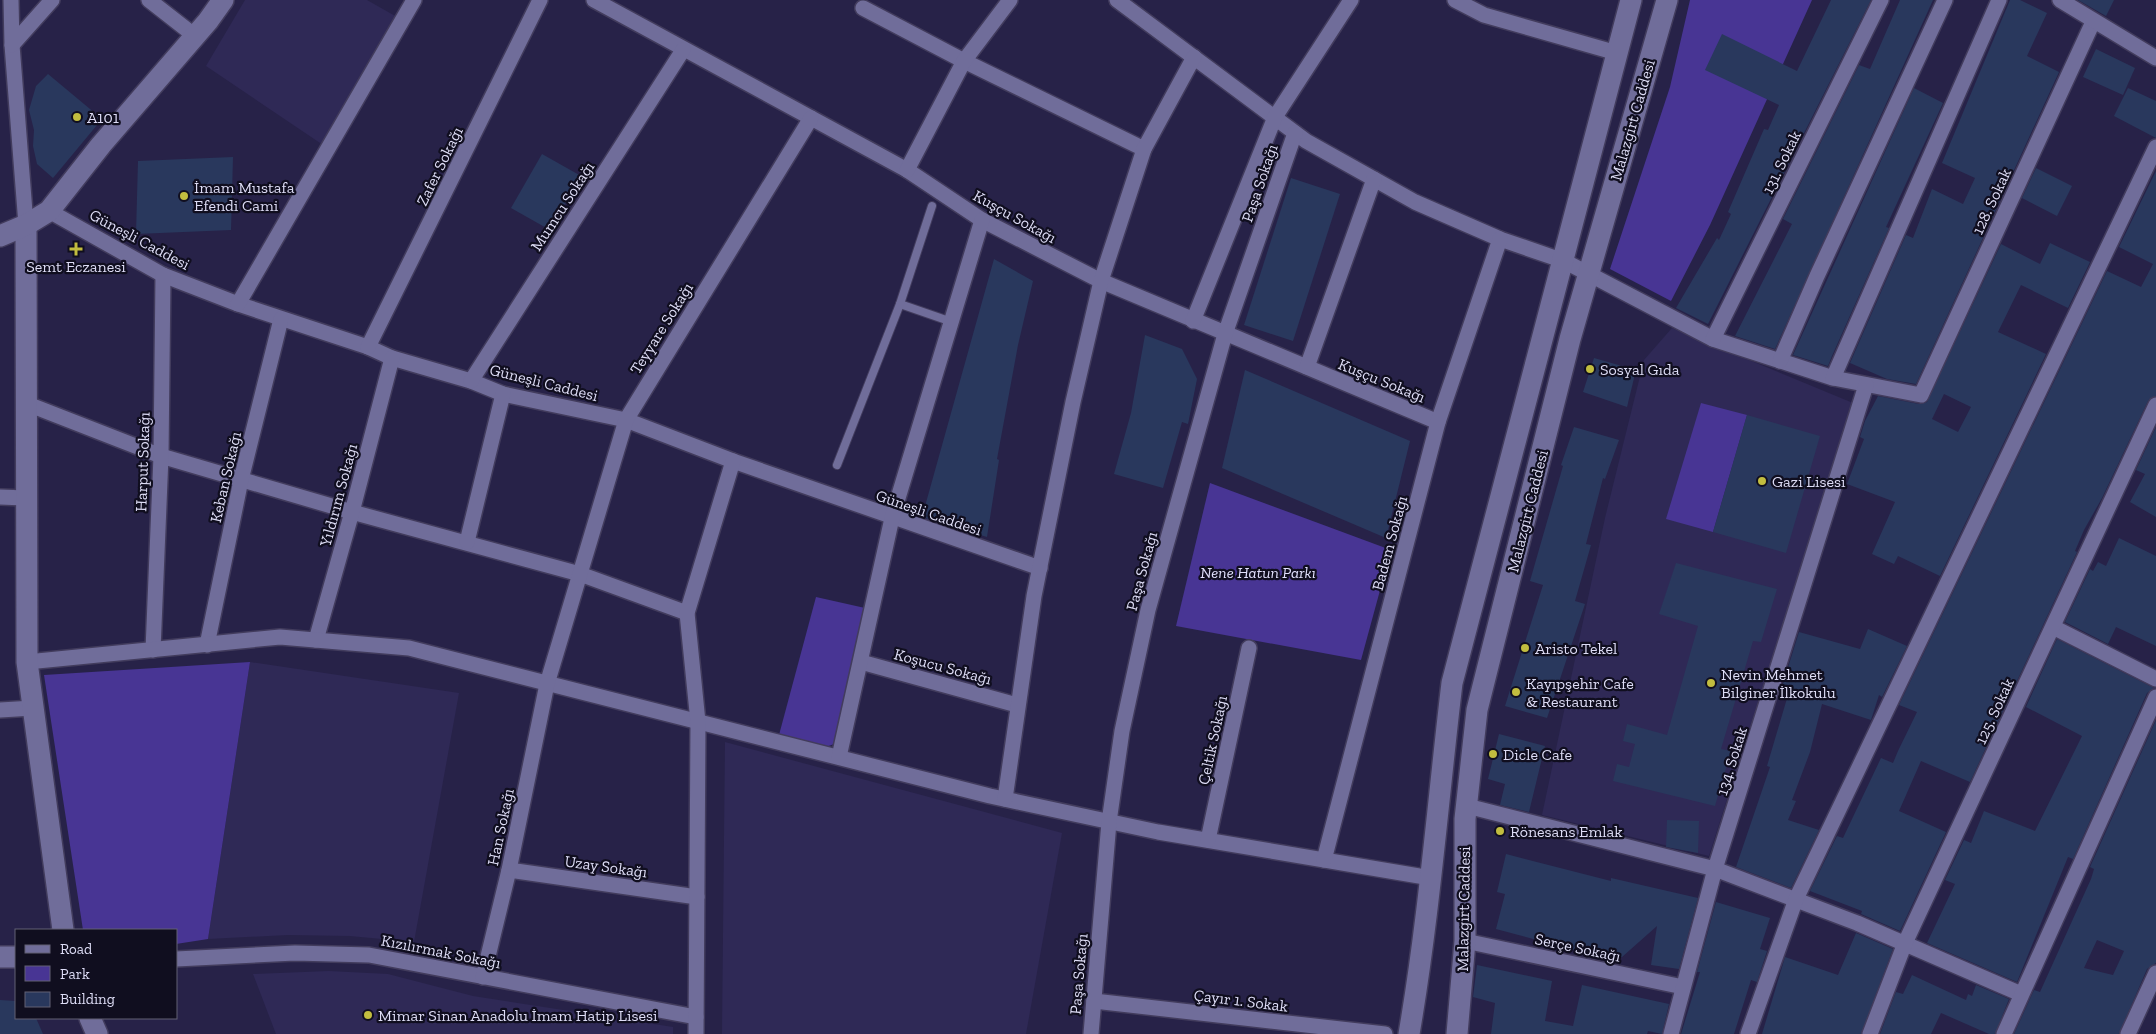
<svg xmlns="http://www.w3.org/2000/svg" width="2156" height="1034" font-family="'Zilla Slab',serif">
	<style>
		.built { fill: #2f2956 }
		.green { fill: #483594 }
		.building { fill: #29385d; fill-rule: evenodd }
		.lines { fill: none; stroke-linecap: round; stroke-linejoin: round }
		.lane-casing { stroke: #423c5d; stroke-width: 10 }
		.street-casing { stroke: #423c5d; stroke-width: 18 }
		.secondary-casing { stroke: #423c5d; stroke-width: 24 }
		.lane { stroke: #706d9a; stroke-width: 8 }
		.street { stroke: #706d9a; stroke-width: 15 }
		.secondary { stroke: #706d9a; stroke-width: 21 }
		.poi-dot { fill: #c2bd3f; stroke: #100e1f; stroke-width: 2 }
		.labels { text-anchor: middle; stroke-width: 4.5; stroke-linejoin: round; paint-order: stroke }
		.poi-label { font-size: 16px; fill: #deddf6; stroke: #100e1f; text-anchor: start }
		.street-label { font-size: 16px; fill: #deddf6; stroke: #100e1f }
		.park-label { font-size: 16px; font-style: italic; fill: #e2e1fe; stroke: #100e1f }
	</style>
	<rect width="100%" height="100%" fill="#272248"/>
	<g class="built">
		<polygon points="245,0 367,0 404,21 329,149 206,66"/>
		<polygon points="1672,328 1853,403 1709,856 1542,815 1605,518 1644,360"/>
		<polygon points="250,662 459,693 414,942 350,936 288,935 208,939"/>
		<polygon points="725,742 1062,833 1026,1034 722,1034"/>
		<polygon points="329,971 388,974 473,996 673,1027 673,1034 276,1034 253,974"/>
	</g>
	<g class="green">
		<polygon points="1690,0 1812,0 1710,225 1671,301 1610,269 1670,87"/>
		<polygon points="1701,403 1747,415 1713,532 1666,519"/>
		<polygon points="1210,483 1391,550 1361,660 1176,626"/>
		<polygon points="816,597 865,608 839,737 834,744 826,747 779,735"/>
		<polygon points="250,662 208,939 176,944 176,930 83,930 44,675"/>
	</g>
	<g class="building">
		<polygon points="1831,0 1871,0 1708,324 1676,308 1717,238 1719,240 1731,214 1728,212 1764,129 1768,130 1779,105 1705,70 1722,34 1797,71"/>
		<polygon points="1900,0 1933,0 1775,349 1735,336 1792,224 1783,219 1859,65 1870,69"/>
		<polygon points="2010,0 2020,0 2047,13 2027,56 2059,72 1916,384 1887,379 1850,363 1906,235 1913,238 1932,189 1963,204 1975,178 1942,163"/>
		<polygon points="2078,0 2114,0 2106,16"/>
		<polygon points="2096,49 2135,68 2123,95 2083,77"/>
		<polygon points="48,74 102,119 53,178 37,164 33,146 34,130 29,110 36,86"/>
		<polygon points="1914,88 1943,103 1886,227 1889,228 1832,356 1828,366 1793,355"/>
		<polygon points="2128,88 2156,101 2156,138 2114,116"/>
		<polygon points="542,154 581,176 550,230 511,208"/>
		<polygon points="233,157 231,230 136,234 138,161"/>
		<polygon points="2036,168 2072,186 2057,216 2022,198"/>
		<polygon points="2156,171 2156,396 2148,401 2102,498 2084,530 2075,551 2077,552 1970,782 1921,761 1899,811 1946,832 1900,931 1861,914 1862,911 1810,891 1837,836 1843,838 1881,758 1893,763 1898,751 1917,712 1899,705 2107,271 2141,287 2153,264 2119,247"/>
		<polygon points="1291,178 1340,194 1293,341 1244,325"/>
		<path d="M2050,243L2090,262L2068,308L2021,285L1998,332L2046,354L1940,576L1898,556L1894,564L1872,554L1895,502L1847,484L1864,439L1860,437L1865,421L1878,396L1919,404L1927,402L2001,244L2040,264ZM1944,394L1971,407L1958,432L1932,419Z"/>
		<polygon points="994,259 1033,281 1018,345 997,459 999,460 987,537 922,517"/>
		<polygon points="1145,335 1182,349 1197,379 1188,424 1182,422 1163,488 1114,474 1131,413"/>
		<polygon points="1594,358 1636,370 1627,407 1583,392"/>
		<polygon points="1245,370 1410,441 1386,538 1222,468"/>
		<polygon points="1747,415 1820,436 1786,553 1713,532"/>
		<polygon points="1574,427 1619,440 1605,479 1603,478 1586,544 1591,545 1575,601 1585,604 1547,718 1505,706 1543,585 1530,581 1563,466 1561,465"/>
		<polygon points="2156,427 2156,517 2130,502 2145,474 2136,470"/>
		<polygon points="2119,538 2156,556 2156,646 2116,627 2108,644 2065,622 2090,569 2093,571 2098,562 2106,566"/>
		<polygon points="1676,563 1777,589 1761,642 1753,641 1721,749 1731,751 1715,806 1613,781 1617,764 1629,767 1635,744 1623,741 1627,724 1667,735 1698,626 1659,614"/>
		<polygon points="1868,629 1907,646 1882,697 1879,695 1871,720 1822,704 1810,752 1792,800 1796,801 1788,820 1819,830 1791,888 1736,867 1770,767 1767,766 1788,695 1780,693 1799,632 1860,649"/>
		<polygon points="2057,639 2154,688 2147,693 2073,859 2068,857 2017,982 1927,943 1955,884 1945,880 1964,840 1971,843 1984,811 2035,831 2082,736 2026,707"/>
		<path d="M2156,720V963L2147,969L2119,1034H2014L2034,990L2040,992L2091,879L2094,869L2090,867ZM2097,940L2124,951L2113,975L2084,968Z"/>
		<polygon points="1499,734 1545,746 1529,812 1500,805 1505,784 1488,779"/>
		<polygon points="1667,820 1699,821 1698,853 1666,847"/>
		<polygon points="1506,854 1611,881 1611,878 1698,898 1679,969 1651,965 1657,926 1622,957 1574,950 1496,929 1505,894 1497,892"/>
		<polygon points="1716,902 1770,918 1760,949 1767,951 1757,982 1751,980 1734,1034 1681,1034 1700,972 1697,972"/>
		<polygon points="1856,933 1893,949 1861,1034 1762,1034 1785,957 1838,975"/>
		<polygon points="1477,965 1552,981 1545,1021 1573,1026 1582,985 1669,1004 1662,1034 1648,1031 1647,1034 1491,1034 1495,1003 1473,997"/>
		<polygon points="1912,975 1966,1000 1968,994 1972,996 1976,985 2009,999 1995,1034 1989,1034 1941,1013 1931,1034 1880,1034 1896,992 1903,994"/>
		<polygon points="0,1000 16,1001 16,1018 36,1018 43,1034 0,1034"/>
	</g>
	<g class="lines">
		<defs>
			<g id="lane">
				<polyline points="900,304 952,322"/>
				<polyline points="837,465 900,304 932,206"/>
			</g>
			<g id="street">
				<polyline points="11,0 12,45 26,225"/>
				<polyline points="149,0 195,36"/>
				<polyline points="594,0 907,170 982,220 1101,281 1438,422"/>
				<polyline points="1117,0 1306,141 1415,202 1500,239 1564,261 1713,339 1833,378 1921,395 2093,22"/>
				<polyline points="1455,0 1484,15 1617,53"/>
				<polyline points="2060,0 2156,58"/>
				<polyline points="863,8 964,61 1144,149"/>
				<polyline points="12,45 52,0"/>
				<polyline points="907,170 964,61 1010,0"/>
				<polyline points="49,211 163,275 238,304 368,347 392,358 471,381 503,394 626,420 733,461 1040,568"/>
				<polyline points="238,304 414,0"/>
				<polyline points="1193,321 1275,117 1351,0"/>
				<polyline points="1713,339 1881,0"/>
				<polyline points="368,347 540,0"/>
				<polyline points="1780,361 1817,276 1945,0"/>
				<polyline points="1307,367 1374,179"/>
				<polyline points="1833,378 1999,0"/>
				<polyline points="471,381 683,50"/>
				<polyline points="25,403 161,456 352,512 580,574 687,613"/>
				<polyline points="0,497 25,498"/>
				<polyline points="467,542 503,394"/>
				<polyline points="2053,627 2156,679"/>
				<polyline points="316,640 352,512 392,358"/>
				<polyline points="207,645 241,480 281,319"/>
				<polyline points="153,650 161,456 163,275"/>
				<polyline points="27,662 280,637 409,648 990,796 1158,832 1431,878"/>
				<polyline points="861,662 1017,705"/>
				<polyline points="0,710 33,708"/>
				<polyline points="839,757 892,518 982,220"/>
				<polyline points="1005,799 1034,596 1073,402 1101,281 1144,149 1194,57"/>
				<polyline points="1467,806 1715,869 1857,923 2021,994"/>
				<polyline points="1208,840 1249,648"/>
				<polyline points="1324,860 1438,422 1500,239"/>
				<polyline points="509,870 697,897"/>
				<polyline points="1465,941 1683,987"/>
				<polyline points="176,959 295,953 369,955 696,1017"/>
				<polyline points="483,977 509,870 547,684 626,420 811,118"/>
				<polyline points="1094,1001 1385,1034"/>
				<polyline points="696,1034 698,722 687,613 733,461"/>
				<polyline points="1091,1034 1109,822 1122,731 1148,610 1225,334 1295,133"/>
				<polyline points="1671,1034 1715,869 1866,385"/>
				<polyline points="1748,1034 1796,899 2156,147"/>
				<polyline points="1870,1034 1905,943 2156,405"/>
				<polyline points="2004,1034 2156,697"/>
				<polyline points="2128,1034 2156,973"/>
			</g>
			<g id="secondary">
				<polyline points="26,225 27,662 63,930"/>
				<polyline points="0,236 26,225 49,211 101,145 208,21 223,0"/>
				<polyline points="0,957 16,957"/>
				<polyline points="90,1018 97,1034"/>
				<path d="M1409,1034C1429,918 1438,800 1452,683L1631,0"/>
				<polyline points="1457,1034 1465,941 1465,819 1477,710 1570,339 1667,0"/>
			</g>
		</defs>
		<use href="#lane" class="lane-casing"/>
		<use href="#street" class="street-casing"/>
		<use href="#secondary" class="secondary-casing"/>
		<use href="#lane" class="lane"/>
		<use href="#street" class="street"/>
		<use href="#secondary" class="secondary"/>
	</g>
	<g class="poi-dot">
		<circle cx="77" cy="117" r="5"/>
		<circle cx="184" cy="196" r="5"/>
		<path d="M73.5 241.5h5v5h5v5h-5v5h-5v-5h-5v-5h5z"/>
		<circle cx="1590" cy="369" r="5"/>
		<circle cx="1762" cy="481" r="5"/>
		<circle cx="1525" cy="648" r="5"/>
		<circle cx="1711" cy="683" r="5"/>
		<circle cx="1516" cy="692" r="5"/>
		<circle cx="1493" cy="754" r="5"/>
		<circle cx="1500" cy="831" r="5"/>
		<circle cx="368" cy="1015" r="5"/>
	</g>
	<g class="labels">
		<g class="poi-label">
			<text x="87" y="123">A101</text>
			<text x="194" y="193">İmam Mustafa<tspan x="194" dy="18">Efendi Cami</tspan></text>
			<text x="76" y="272" text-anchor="middle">Semt Eczanesi</text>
			<text x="1600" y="375">Sosyal Gıda</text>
			<text x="1772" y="487">Gazi Lisesi</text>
			<text x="1535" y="654">Aristo Tekel</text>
			<text x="1721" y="680">Nevin Mehmet<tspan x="1721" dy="18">Bilginer İlkokulu</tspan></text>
			<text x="1526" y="689">Kayıpşehir Cafe<tspan x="1526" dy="18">&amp; Restaurant</tspan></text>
			<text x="1503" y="760">Dicle Cafe</text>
			<text x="1510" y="837">Rönesans Emlak</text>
			<text x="378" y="1021">Mimar Sinan Anadolu İmam Hatip Lisesi</text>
		</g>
		<g class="street-label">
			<text transform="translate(1632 120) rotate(-74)" y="6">Malazgirt Caddesi</text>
			<text transform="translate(1781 162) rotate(-64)" y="6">131. Sokak</text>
			<text transform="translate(439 166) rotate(-64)" y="6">Zafer Sokağı</text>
			<text transform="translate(1259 183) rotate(-71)" y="6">Paşa Sokağı</text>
			<text transform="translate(1991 201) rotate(-65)" y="6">128. Sokak</text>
			<text transform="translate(562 206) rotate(-57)" y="6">Mumcu Sokağı</text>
			<text transform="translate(1015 216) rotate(29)" y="6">Kuşçu Sokağı</text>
			<text transform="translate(140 239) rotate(28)" y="6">Güneşli Caddesi</text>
			<text transform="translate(661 328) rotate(-58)" y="6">Teyyare Sokağı</text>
			<text transform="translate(1382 380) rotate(22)" y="6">Kuşçu Sokağı</text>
			<text transform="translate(544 382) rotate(14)" y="6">Güneşli Caddesi</text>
			<text transform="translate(142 462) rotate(-88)" y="6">Harput Sokağı</text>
			<text transform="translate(225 477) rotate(-77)" y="6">Keban Sokağı</text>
			<text transform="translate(338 495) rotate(-75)" y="6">Yıldırım Sokağı</text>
			<text transform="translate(1527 511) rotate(-76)" y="6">Malazgirt Caddesi</text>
			<text transform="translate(929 512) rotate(19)" y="6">Güneşli Caddesi</text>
			<text transform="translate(1389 543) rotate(-75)" y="6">Badem Sokağı</text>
			<text transform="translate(1141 571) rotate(-75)" y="6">Paşa Sokağı</text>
			<text transform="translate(943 666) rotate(15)" y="6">Koşucu Sokağı</text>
			<text transform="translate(1994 711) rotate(-65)" y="6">125. Sokak</text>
			<text transform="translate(1212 740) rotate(-78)" y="6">Çeltik Sokağı</text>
			<text transform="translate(1731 761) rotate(-73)" y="6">134. Sokak</text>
			<text transform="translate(500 827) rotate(-78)" y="6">Han Sokağı</text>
			<text transform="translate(606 866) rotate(8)" y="6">Uzay Sokağı</text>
			<text transform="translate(1463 909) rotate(-89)" y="6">Malazgirt Caddesi</text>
			<text transform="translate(1578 947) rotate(12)" y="6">Serçe Sokağı</text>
			<text transform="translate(441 951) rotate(11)" y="6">Kızılırmak Sokağı</text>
			<text transform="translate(1078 974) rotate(-85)" y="6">Paşa Sokağı</text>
			<text transform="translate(1241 1000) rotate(7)" y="6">Çayır 1. Sokak</text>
		</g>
		<g class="park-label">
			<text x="1258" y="578">Nene Hatun Parkı</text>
		</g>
	</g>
	<rect x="15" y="929" width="162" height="90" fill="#100e1f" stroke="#626175"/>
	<rect x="25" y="945" width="25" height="8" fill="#706d9a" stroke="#626175"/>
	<text x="60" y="954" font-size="15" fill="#deddf6">Road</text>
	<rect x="25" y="966" width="25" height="15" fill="#483594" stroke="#626175"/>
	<text x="60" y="979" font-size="15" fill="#deddf6">Park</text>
	<rect x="25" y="992" width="25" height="15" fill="#29385d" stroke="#626175"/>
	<text x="60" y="1004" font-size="15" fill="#deddf6">Building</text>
</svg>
